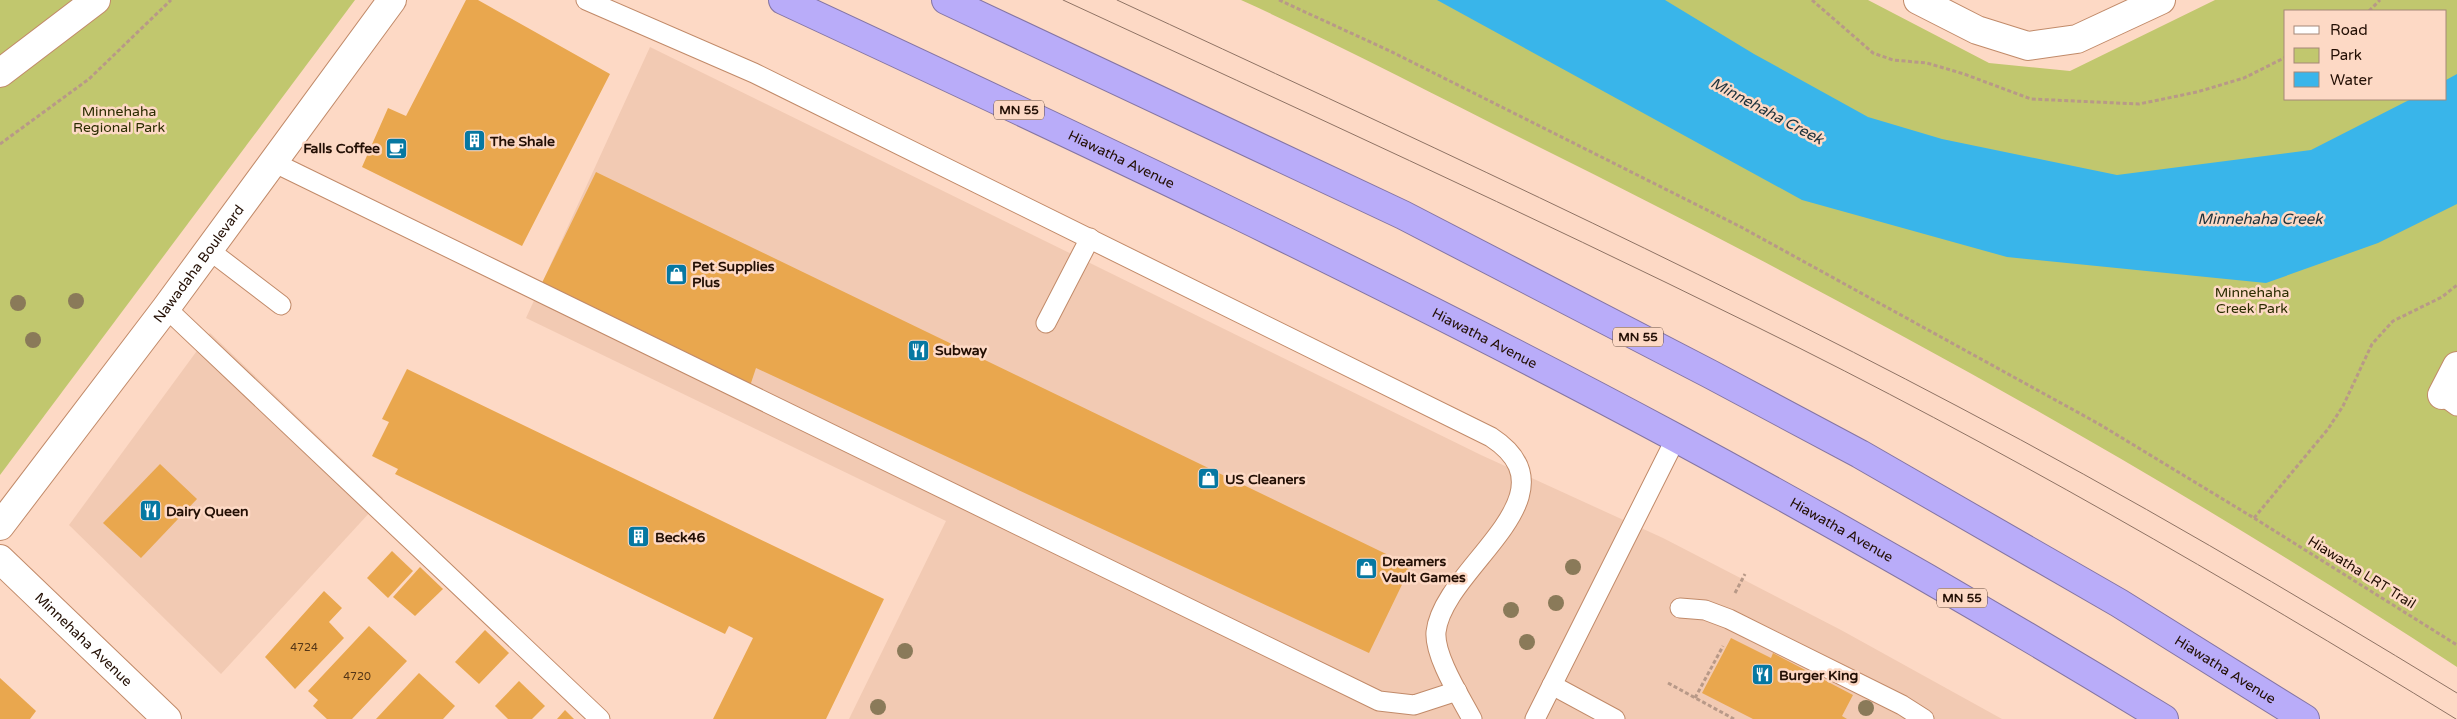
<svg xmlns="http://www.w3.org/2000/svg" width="2457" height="719" font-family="'Varela Round',sans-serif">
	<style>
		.built { fill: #f2cab3 }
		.green { fill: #c1c76e; fill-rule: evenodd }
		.water { fill: #39b5ea }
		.building { fill: #e9a74e }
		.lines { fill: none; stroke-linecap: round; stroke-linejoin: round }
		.lane-casing { stroke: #c18a69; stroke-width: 21 }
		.street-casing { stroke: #c18a69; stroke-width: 30 }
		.secondary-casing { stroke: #c18a69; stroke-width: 30 }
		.highway-casing { stroke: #8475a3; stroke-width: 30 }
		.path { stroke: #b89988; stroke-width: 3; stroke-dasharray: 4 2.5; stroke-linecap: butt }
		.lane { stroke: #fff; stroke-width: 19 }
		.street { stroke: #fff; stroke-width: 28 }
		.secondary { stroke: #fff; stroke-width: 28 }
		.highway { stroke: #b9acf9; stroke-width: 28 }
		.tram { stroke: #8f7364; stroke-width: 1 }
		.tree { fill: #8a7a59 }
		.labels { text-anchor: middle; stroke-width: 5; stroke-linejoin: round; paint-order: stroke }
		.number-label { font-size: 11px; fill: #543516 }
		.shield { fill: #fdd9c5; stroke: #644c3e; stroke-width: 1 }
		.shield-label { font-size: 12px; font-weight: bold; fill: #230f04 }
		.park-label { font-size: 14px; fill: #2b2c00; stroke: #fdd9c5 }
		.poi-label { font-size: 14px; font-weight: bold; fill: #230f04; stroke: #fdd9c5; text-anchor: start }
		.street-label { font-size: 14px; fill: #230f04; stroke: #fdd9c5 }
		.water-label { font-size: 15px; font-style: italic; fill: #1d323c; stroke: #fdd9c5 }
	</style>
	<rect width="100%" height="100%" fill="#fdd9c5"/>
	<g class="built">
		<polygon points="650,47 1481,455 1663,538 1841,630 2002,719 849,719 946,521 526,318"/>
		<polygon points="210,333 383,498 221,674 69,525"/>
	</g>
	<g class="green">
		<polygon points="0,0 355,0 0,475"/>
		<path d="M1241,0H1868L1989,63L2070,71L2215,0H2457V667C2164,474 1855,304 1541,148C1441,98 1342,46 1241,0ZM2286,11H2446V99H2286Z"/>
	</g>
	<polygon class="water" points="1437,0 1665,0 1754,54 1868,117 1942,139 2117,175 2311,150 2411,99 2446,99 2446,80 2457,74 2457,204 2378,243 2266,283 2007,257 1802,200"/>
	<g class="building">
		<polygon points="466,0 478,0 610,74 522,246 362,167 388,108 406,116"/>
		<polygon points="596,172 1411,566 1369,653 756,368 750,386 540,287"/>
		<polygon points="407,369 884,599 826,719 713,719 753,638 729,626 725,634 395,474 398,469 372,456 389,422 382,419"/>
		<polygon points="160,464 197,499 141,558 103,523"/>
		<polygon points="392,551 413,571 388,598 367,578"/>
		<polygon points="420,567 443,589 415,616 393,597"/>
		<polygon points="324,591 342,608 329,622 344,638 295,689 265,657"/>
		<polygon points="369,626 407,661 352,719 327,719 313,706 318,700 308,691"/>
		<polygon points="485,630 509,653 479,684 455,662"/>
		<polygon points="1731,638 1771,658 1773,653 1853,695 1842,716 1847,719 1753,719 1702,693"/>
		<polygon points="419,673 455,706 443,719 376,719"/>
		<polygon points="0,678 36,711 30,719 0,719"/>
		<polygon points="519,681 545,706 532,719 508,719 495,706"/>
		<polygon points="565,710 574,719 557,719"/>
	</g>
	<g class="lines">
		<defs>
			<g id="lane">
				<path d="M586,0L754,73L1491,437C1581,496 1443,567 1436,632C1434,656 1461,698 1472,719"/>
				<polyline points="273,162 1379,701 1414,705 1457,691"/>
				<polyline points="209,250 281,305"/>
				<polyline points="166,308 600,719"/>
				<polyline points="1046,323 1090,238"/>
				<polyline points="2442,395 2457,406"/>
				<polyline points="1680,608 1705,610 1729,619 1902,705 1924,719"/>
				<polyline points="1552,685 1615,719"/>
				<polyline points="1535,719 1676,438"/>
			</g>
			<g id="street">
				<polyline points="1918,0 1977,30 2028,46 2077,39 2161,0"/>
				<polyline points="2442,395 2457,366"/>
				<path id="s1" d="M0,526L166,308L392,0"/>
			</g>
			<g id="secondary">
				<polyline points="0,73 96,0"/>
				<path id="s2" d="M0,559L167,719"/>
			</g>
			<g id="highway">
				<path id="s3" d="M783,0C1084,140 1384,281 1676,438C1841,527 2004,621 2164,719"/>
				<path id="s4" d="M946,0L1403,215L1710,374L1860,454L2119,603L2305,719"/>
			</g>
		</defs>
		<use href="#lane" class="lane-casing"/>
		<use href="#street" class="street-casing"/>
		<use href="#secondary" class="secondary-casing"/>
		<use href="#highway" class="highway-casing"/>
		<g class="path">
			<polyline points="1279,0 1390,51 1741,227 2099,424 2254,518 2457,645"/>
			<polyline points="1812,0 1873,53 1893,60 1927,63 1964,74 2031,99 2139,104 2197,92 2244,78 2286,57"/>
			<polyline points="2369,11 2380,0"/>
			<polyline points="0,144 89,79 171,0"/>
			<polyline points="2254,518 2328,429 2343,406 2372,344 2393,321 2442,297 2457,285"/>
			<polyline points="1735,593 1745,574"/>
			<polyline points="1668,683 1734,719"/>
			<polyline points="1695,698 1723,646"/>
		</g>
		<use href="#lane" class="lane"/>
		<use href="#street" class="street"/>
		<use href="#secondary" class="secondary"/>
		<use href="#highway" class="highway"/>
		<g class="tram">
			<path d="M1063,0C1294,107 1526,213 1755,326C1995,444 2228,579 2456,719"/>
			<path d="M1117,0C1399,131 1682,261 1957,406C2127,495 2293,593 2457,693"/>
		</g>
	</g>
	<g class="tree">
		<circle cx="76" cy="301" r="8"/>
		<circle cx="18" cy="303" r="8"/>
		<circle cx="33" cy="340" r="8"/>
		<circle cx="1573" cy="567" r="8"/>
		<circle cx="1556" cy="603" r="8"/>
		<circle cx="1511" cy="610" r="8"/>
		<circle cx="1527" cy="642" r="8"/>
		<circle cx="905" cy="651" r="8"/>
		<circle cx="878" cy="707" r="8"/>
		<circle cx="1866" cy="708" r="8"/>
	</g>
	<defs>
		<symbol id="building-square" viewBox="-11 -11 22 22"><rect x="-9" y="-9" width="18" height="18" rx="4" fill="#0678a2" stroke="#fdd9c5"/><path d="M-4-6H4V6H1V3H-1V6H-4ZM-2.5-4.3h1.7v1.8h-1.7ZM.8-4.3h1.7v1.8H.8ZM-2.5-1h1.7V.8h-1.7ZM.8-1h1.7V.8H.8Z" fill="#fff"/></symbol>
		<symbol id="cafe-square" viewBox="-11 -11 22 22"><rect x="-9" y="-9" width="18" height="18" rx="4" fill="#0678a2" stroke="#fdd9c5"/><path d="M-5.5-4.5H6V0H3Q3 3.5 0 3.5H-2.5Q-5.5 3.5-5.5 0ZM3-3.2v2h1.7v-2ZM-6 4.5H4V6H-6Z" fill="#fff"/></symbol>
		<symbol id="shop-square" viewBox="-11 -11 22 22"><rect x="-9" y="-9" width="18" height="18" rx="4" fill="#0678a2" stroke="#fdd9c5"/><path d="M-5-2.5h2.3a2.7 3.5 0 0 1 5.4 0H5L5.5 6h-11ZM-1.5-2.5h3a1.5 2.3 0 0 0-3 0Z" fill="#fff"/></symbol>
		<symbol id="restaurant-square" viewBox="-11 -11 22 22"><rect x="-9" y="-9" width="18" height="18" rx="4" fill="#0678a2" stroke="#fdd9c5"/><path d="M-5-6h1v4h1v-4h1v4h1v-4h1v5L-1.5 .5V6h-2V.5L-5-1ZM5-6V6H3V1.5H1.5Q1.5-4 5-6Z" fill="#fff"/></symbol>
	</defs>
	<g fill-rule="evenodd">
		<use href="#building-square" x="462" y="128" width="25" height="25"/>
		<use href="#cafe-square" x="384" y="136" width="25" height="25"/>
		<use href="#shop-square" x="664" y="262" width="25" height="25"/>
		<use href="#restaurant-square" x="906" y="338" width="25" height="25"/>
		<use href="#shop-square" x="1196" y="466" width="25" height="25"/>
		<use href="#restaurant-square" x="138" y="498" width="25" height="25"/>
		<use href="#building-square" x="626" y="524" width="25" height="25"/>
		<use href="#shop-square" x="1354" y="556" width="25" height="25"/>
		<use href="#restaurant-square" x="1750" y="662" width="25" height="25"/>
	</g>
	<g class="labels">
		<g class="number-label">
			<text x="304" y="651">4724</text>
			<text x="357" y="680">4720</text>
		</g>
		<g class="shield">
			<rect x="994" y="100.5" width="50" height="19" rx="4"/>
			<rect x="1613" y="327.5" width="50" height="19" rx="4"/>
			<rect x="1937" y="588.5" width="50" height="19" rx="4"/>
		</g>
		<g class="shield-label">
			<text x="1019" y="114">MN 55</text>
			<text x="1638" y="341">MN 55</text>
			<text x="1962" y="602">MN 55</text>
		</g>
		<g class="park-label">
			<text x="119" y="116">Minnehaha<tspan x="119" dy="16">Regional Park</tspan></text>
			<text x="2252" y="297">Minnehaha<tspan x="2252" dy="16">Creek Park</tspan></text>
		</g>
		<g class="poi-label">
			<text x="490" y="146">The Shale</text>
			<text x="380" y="153" text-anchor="end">Falls Coffee</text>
			<text x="692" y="271">Pet Supplies<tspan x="692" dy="16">Plus</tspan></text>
			<text x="935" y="355">Subway</text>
			<text x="1225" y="484">US Cleaners</text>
			<text x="166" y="516">Dairy Queen</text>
			<text x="655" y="542">Beck46</text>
			<text x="1382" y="566">Dreamers<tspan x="1382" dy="16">Vault Games</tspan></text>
			<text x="1779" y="680">Burger King</text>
		</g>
		<g class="street-label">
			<text dy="5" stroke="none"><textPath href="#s3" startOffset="374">Hiawatha Avenue</textPath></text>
			<text dy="5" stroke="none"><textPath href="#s1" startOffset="329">Nawadaha Boulevard</textPath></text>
			<text dy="5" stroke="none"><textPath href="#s3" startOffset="779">Hiawatha Avenue</textPath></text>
			<text dy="5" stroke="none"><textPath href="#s3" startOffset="1184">Hiawatha Avenue</textPath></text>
			<text transform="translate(2362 572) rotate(32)" y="5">Hiawatha LRT Trail</text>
			<text dy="5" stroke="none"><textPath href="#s2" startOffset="116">Minnehaha Avenue</textPath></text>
			<text dy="5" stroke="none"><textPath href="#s4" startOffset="1445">Hiawatha Avenue</textPath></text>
		</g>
		<g class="water-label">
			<text transform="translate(1767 111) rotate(28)" y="5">Minnehaha Creek</text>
			<text x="2260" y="224">Minnehaha Creek</text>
		</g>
	</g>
	<rect x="2284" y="10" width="162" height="90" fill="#fdd9c5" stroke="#a68878"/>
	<rect x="2294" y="26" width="25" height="8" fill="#ffffff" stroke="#a68878"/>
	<text x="2330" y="35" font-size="15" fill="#230f04">Road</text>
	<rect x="2294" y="48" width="25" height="15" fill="#c1c76e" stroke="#a68878"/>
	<text x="2330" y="60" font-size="15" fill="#230f04">Park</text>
	<rect x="2294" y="72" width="25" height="15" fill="#39b5ea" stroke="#a68878"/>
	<text x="2330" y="85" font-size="15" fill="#230f04">Water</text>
</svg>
